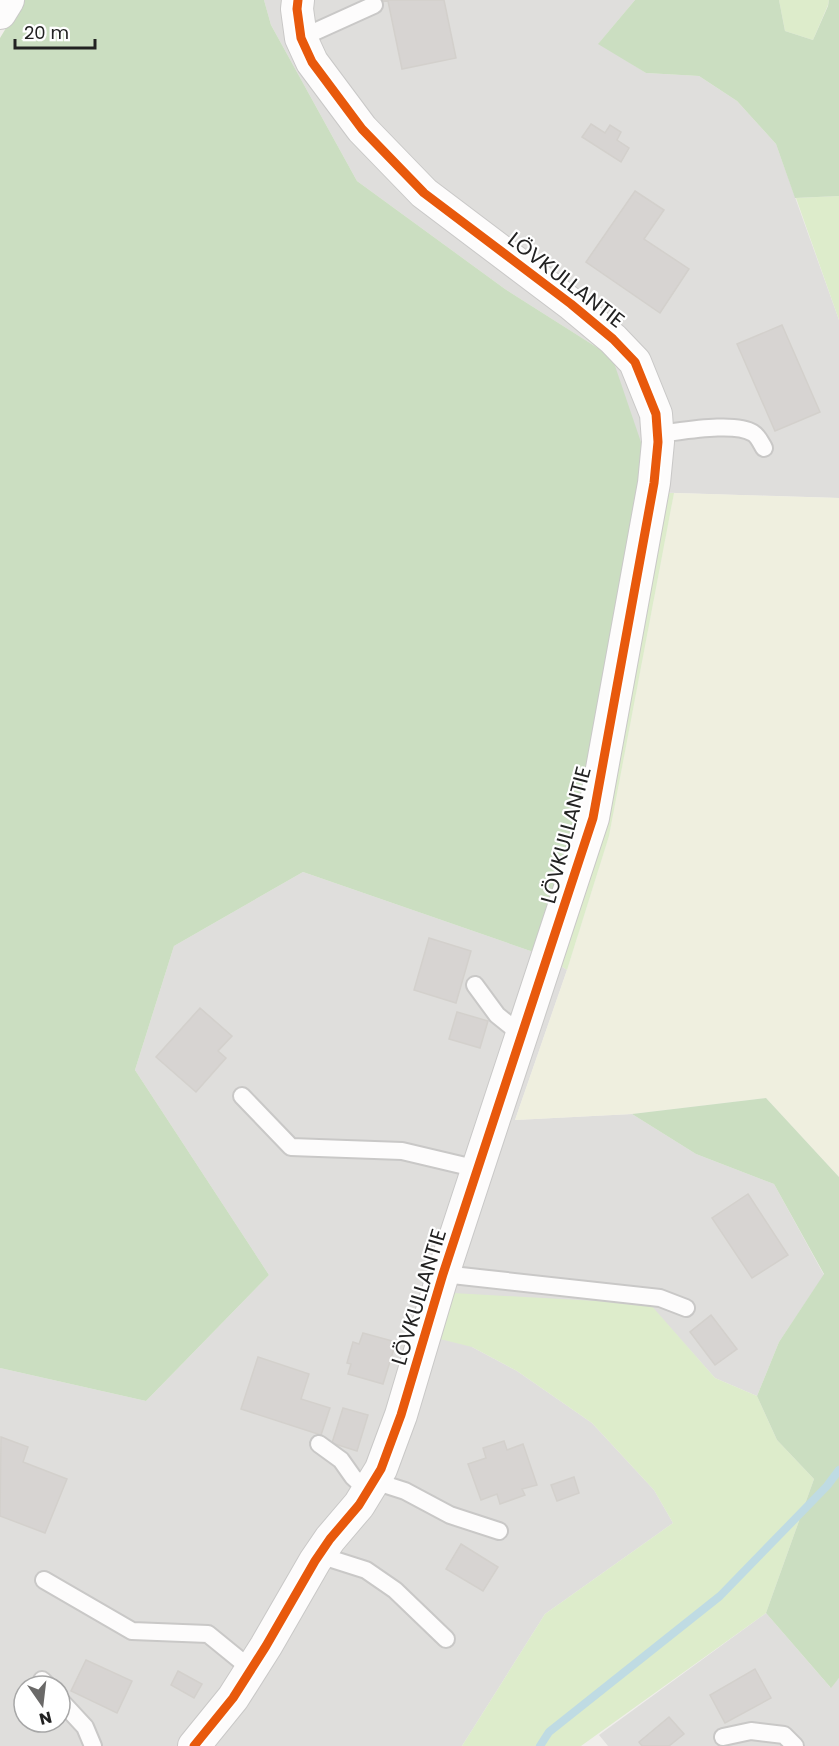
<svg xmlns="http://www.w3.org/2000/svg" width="839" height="1746" font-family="Poppins,sans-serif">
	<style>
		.residential { fill: #dfdedc; fill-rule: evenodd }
		.farmland { fill: #efefdf }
		.grass { fill: #ddeccb }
		.forest { fill: #cbdec1 }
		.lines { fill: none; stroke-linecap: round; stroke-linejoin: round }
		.stream { stroke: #bfdbe3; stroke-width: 8 }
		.building { fill: #d7d4d2; stroke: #d3d0cc; stroke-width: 1.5 }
		.lane-casing { stroke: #c9c8c7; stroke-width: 20 }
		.street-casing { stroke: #c9c8c7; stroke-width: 34 }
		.lane { stroke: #fdfcfc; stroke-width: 16 }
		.street { stroke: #fdfcfc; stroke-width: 32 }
		.cycleway-casing { stroke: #fff; stroke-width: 13 }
		.cycleway { stroke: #e8590c; stroke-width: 9 }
		.labels { text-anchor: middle; stroke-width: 4.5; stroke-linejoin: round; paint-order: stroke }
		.street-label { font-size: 21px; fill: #222; stroke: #fff }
	</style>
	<rect width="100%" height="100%" fill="#f0eeeb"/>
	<g class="residential">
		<polygon points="264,0 635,0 599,43 646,73 699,76 737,101 776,144 839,320 839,498 646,492 612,357 505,289 357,181 271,25"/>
		<path d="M303,872L545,956L567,970L515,1120L632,1114L696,1154L774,1184L824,1275L779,1342L757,1396L715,1378L649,1304L472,1347L517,1371L592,1423L654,1490L673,1523L545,1614L462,1746H0V1368L146,1401L269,1275L135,1070L174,946ZM24,1686H60V1722H24Z"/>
		<polygon points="766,1613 830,1687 839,1678 839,1746 608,1746 599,1735"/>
	</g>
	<polygon class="farmland" points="674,493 839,498 839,1177 766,1098 632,1114 515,1120 567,970 609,836"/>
	<g class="grass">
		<polygon points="779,0 829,0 828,5 813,40 785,31"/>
		<polygon points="839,196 839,320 796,198"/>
		<polygon points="660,493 674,493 609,836 567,970 558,964"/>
		<polygon points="453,1293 650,1304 715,1378 757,1396 777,1440 814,1479 766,1613 581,1746 462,1746 545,1614 673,1523 654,1490 592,1423 517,1371 472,1347 440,1339"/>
	</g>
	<g class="forest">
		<polygon points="23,0 264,0 271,25 357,181 505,289 612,357 645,454 588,812 545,956 303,872 174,946 135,1070 269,1275 146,1401 0,1368 0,38"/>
		<polygon points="635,0 779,0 785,31 813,40 828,6 829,0 839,0 839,196 795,198 776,144 737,101 699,76 646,73 598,44"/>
		<polygon points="766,1098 839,1177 839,1678 831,1688 766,1613 814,1479 777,1440 757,1396 779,1342 824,1274 774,1184 696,1154 632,1114"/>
	</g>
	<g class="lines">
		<polyline class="stream" points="540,1746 549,1732 720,1596 827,1486 839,1470"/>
	</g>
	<g class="building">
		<polygon points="379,0 444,0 456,58 402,69 388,1 379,2"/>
		<polygon points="591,124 605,133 610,125 621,132 617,140 629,148 621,162 582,137"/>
		<polygon points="635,191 664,210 644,239 689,269 660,313 586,262"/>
		<polygon points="782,325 820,412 775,431 737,344"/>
		<polygon points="429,938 471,951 456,1003 414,990"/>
		<polygon points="200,1008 232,1036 218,1051 226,1058 196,1092 156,1057"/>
		<polygon points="457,1012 488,1021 480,1048 449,1039"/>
		<polygon points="748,1194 788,1255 752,1278 712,1218"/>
		<polygon points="711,1315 737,1349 715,1365 690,1332"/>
		<polygon points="363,1333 396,1342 383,1384 348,1374 351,1364 347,1363 353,1342 359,1344"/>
		<polygon points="258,1357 309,1374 301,1399 330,1408 321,1435 241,1409"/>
		<polygon points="343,1408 368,1415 357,1451 332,1443"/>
		<polygon points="1,1437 28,1447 23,1462 67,1479 45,1533 0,1516"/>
		<polygon points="504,1441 507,1450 523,1444 537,1485 522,1489 525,1495 500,1504 497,1494 481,1500 468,1464 486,1458 483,1448"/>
		<polygon points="574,1477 579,1493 557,1501 551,1485"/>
		<polygon points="461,1544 498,1567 483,1591 446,1569"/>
		<polygon points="86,1660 132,1681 117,1713 71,1691"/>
		<polygon points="755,1669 771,1698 725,1723 710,1695"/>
		<polygon points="178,1671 202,1684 194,1698 171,1685"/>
		<polygon points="669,1717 684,1734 669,1746 642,1746 639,1742"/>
	</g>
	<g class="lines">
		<defs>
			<g id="lane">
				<polyline points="301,38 374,5"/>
				<path d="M657,434C679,432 734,421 753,433C758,436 761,443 764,448"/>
				<polyline points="475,985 497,1015 523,1036"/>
				<polyline points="242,1096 291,1147 402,1151 478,1169"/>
				<polyline points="443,1274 660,1298 686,1308"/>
				<polyline points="319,1444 341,1460 353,1477 368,1491"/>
				<polyline points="374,1481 405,1491 450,1515 499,1531"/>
				<polyline points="319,1555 366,1570 395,1590 446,1639"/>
				<polyline points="44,1580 132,1631 208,1634 251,1669"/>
				<polyline points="42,1680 48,1686"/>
				<polyline points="60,1700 85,1727 93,1746"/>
				<polyline points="723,1737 751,1731 784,1735 795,1746"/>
			</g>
			<g id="street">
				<polyline points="0,13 8,0"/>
				<polyline points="194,1746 233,1698 266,1646 315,1561 330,1539 359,1505 381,1469 401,1415 443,1274 593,818 654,483 658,442 656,414 635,362 613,339 571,304 424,193 362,129 312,62 301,38 297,9 298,0"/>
			</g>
		</defs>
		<use href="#lane" class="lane-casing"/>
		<use href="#street" class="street-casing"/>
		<use href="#lane" class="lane"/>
		<use href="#street" class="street"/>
		<defs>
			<polyline id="cycleway" points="194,1746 233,1698 266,1646 315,1561 330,1539 359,1505 381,1469 401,1415 443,1274 593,818 654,483 658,442 656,414 635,362 613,339 571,304 424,193 362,129 312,62 301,38 297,9 298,0"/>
		</defs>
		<use href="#cycleway" class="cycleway-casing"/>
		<use href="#cycleway" class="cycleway"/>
	</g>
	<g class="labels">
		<g class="street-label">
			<text transform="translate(566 280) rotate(38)" y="7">LÖVKULLANTIE</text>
			<text transform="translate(566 835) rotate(-75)" y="7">LÖVKULLANTIE</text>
			<text transform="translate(419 1297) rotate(-73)" y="7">LÖVKULLANTIE</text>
		</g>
	</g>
	<g transform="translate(42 1704) rotate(166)"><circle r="28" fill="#ffffff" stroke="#a7a7a7" stroke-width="1.5"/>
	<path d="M0-4.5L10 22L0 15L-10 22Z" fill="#6a6968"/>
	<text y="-9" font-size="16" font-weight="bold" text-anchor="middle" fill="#222222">N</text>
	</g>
	<path d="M15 39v9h80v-9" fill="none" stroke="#222222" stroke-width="3"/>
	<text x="24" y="39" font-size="18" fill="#222222" stroke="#ffffff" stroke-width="4.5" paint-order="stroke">20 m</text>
</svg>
